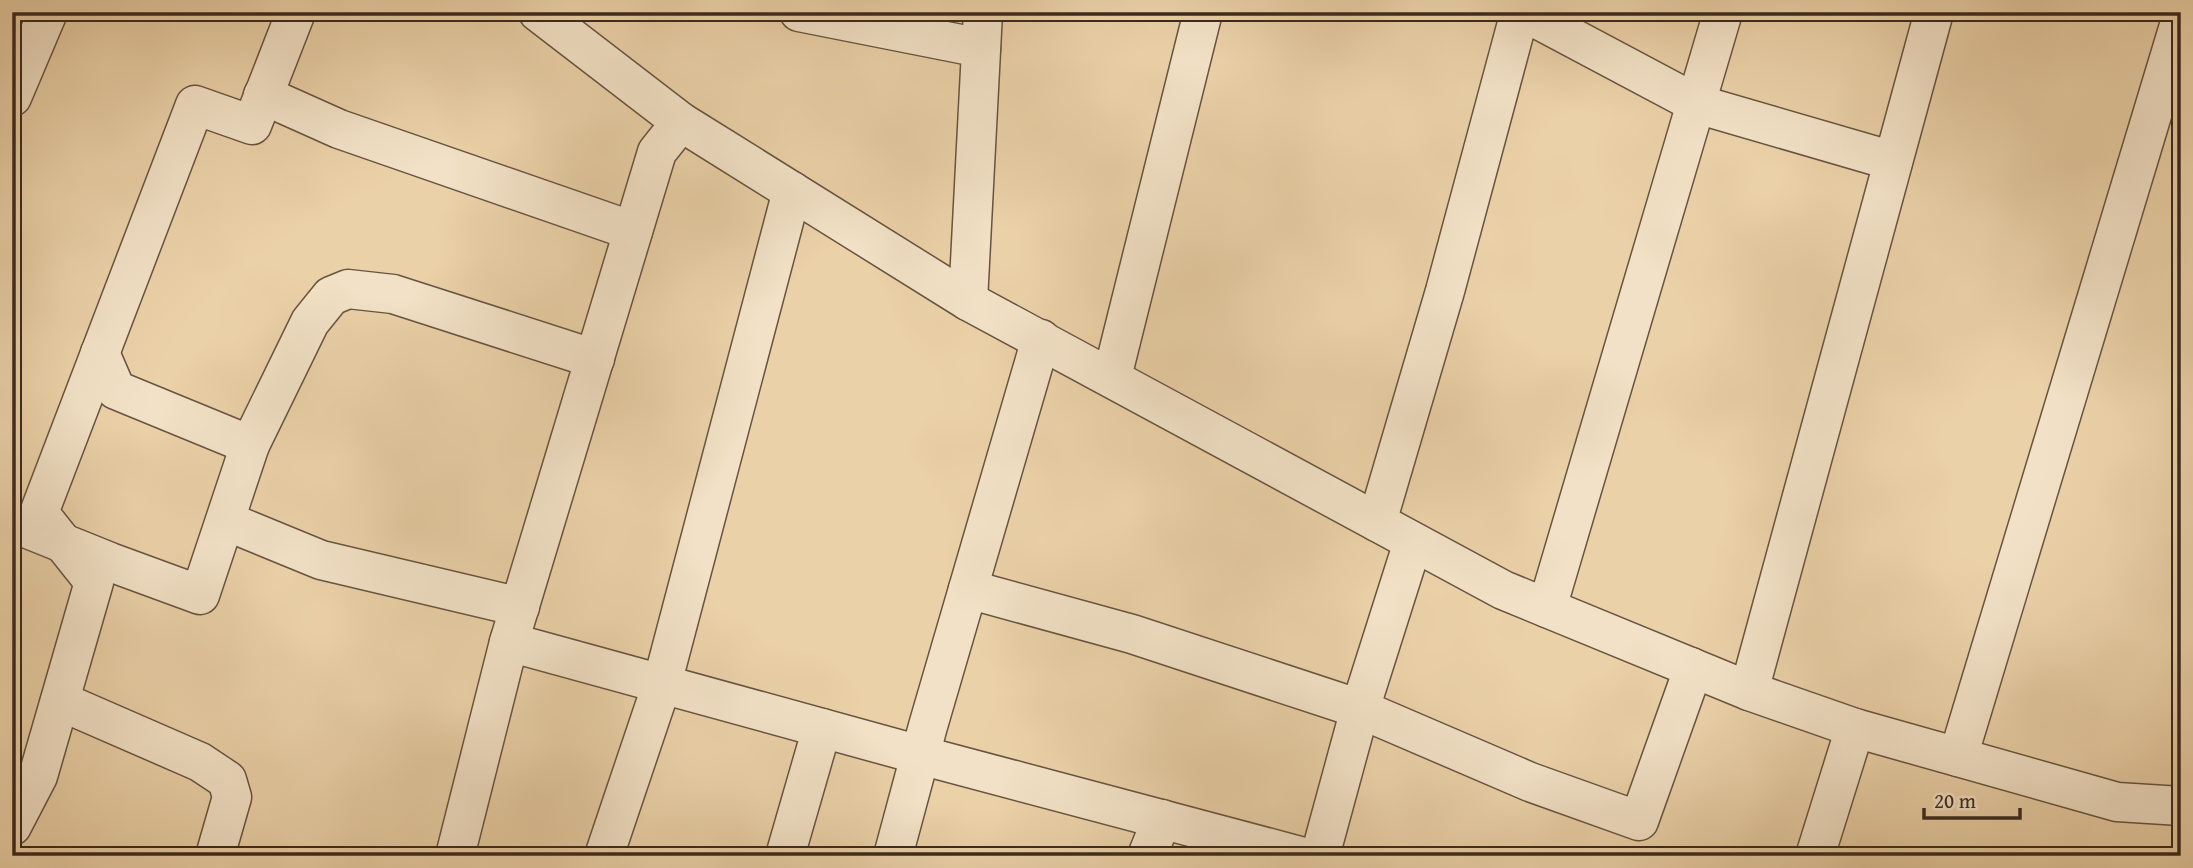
<svg xmlns="http://www.w3.org/2000/svg" width="2193" height="868" font-family="'Gentium Book Plus',serif">
	<style>
		.lines { fill: none; stroke-linecap: round; stroke-linejoin: round }
		.minor-casing { stroke: #675440; stroke-width: 41 }
		.minor { stroke: #f2e1c6; stroke-width: 38 }
	</style>
	<rect width="100%" height="100%" fill="#ebd1a8"/>
	<filter id="stains"><feTurbulence type="fractalNoise" baseFrequency=".00286" numOctaves="4"/><feColorMatrix values="0 0 0 0 .2 0 0 0 0 .09 0 0 0 0 .02 0 0 0 .5 -.17"/></filter>
	<radialGradient id="worn" r=".72"><stop offset=".6" stop-color="#630" stop-opacity="0"/><stop offset="1" stop-color="#630" stop-opacity=".3"/></radialGradient>
	<g class="lines">
		<defs>
			<g id="minor">
				<polyline points="538,12 681,122 968,301 1503,590 1749,691 1855,728 2117,802 2181,806"/>
				<polyline points="799,12 981,48"/>
				<polyline points="1524,12 1697,104 1893,161"/>
				<polyline points="263,95 339,129 633,231"/>
				<polyline points="12,97 48,12"/>
				<polyline points="681,122 657,152 509,642 920,755 1300,856"/>
				<polyline points="968,301 983,12"/>
				<polyline points="100,353 116,390 250,445"/>
				<polyline points="1112,377 1203,12"/>
				<polyline points="226,521 321,560 520,607"/>
				<polyline points="1377,522 1445,291 1520,12"/>
				<polyline points="12,526 28,529 110,562 200,595 250,445 310,322 331,296 348,289 393,294 595,359"/>
				<polyline points="968,589 1132,634 1360,709 1530,782 1639,821 1691,675 1691,667"/>
				<polyline points="1547,608 1723,12"/>
				<polyline points="1749,691 1934,12"/>
				<polyline points="60,701 200,762 227,780 232,797 215,856"/>
				<polyline points="1958,757 2181,19"/>
				<polyline points="12,826 38,776 94,582 39,513 195,105 252,125 296,12"/>
				<polyline points="455,856 509,642"/>
				<polyline points="604,856 662,684 792,191"/>
				<polyline points="785,856 822,728"/>
				<polyline points="893,856 928,726 1041,339"/>
				<polyline points="1147,856 1162,819"/>
				<polyline points="1320,856 1360,709 1413,542"/>
				<polyline points="1815,856 1855,728"/>
			</g>
		</defs>
		<use href="#minor" class="minor-casing"/>
		<use href="#minor" class="minor"/>
	</g>
	<rect width="2193" height="868" fill="none" stroke="#ebd1a8" stroke-width="42"/>
	<rect x="14" y="14" width="2165" height="840" fill="none" stroke="#3b2a1e" stroke-width="3.5"/>
	<rect x="21" y="21" width="2151" height="826" fill="none" stroke="#3b2a1e" stroke-width="2"/>
	<path d="M1924 808v10h96v-10" fill="none" stroke="#3b2a1e" stroke-width="3.5"/>
	<text x="1934" y="808" font-size="21" fill="#3b2a1e" stroke="#f2e1c6" stroke-width="5" paint-order="stroke">20 m</text>
	<rect width="100%" height="100%" filter="url(#stains)"/>
	<rect width="100%" height="100%" fill="url(#worn)"/>
</svg>
